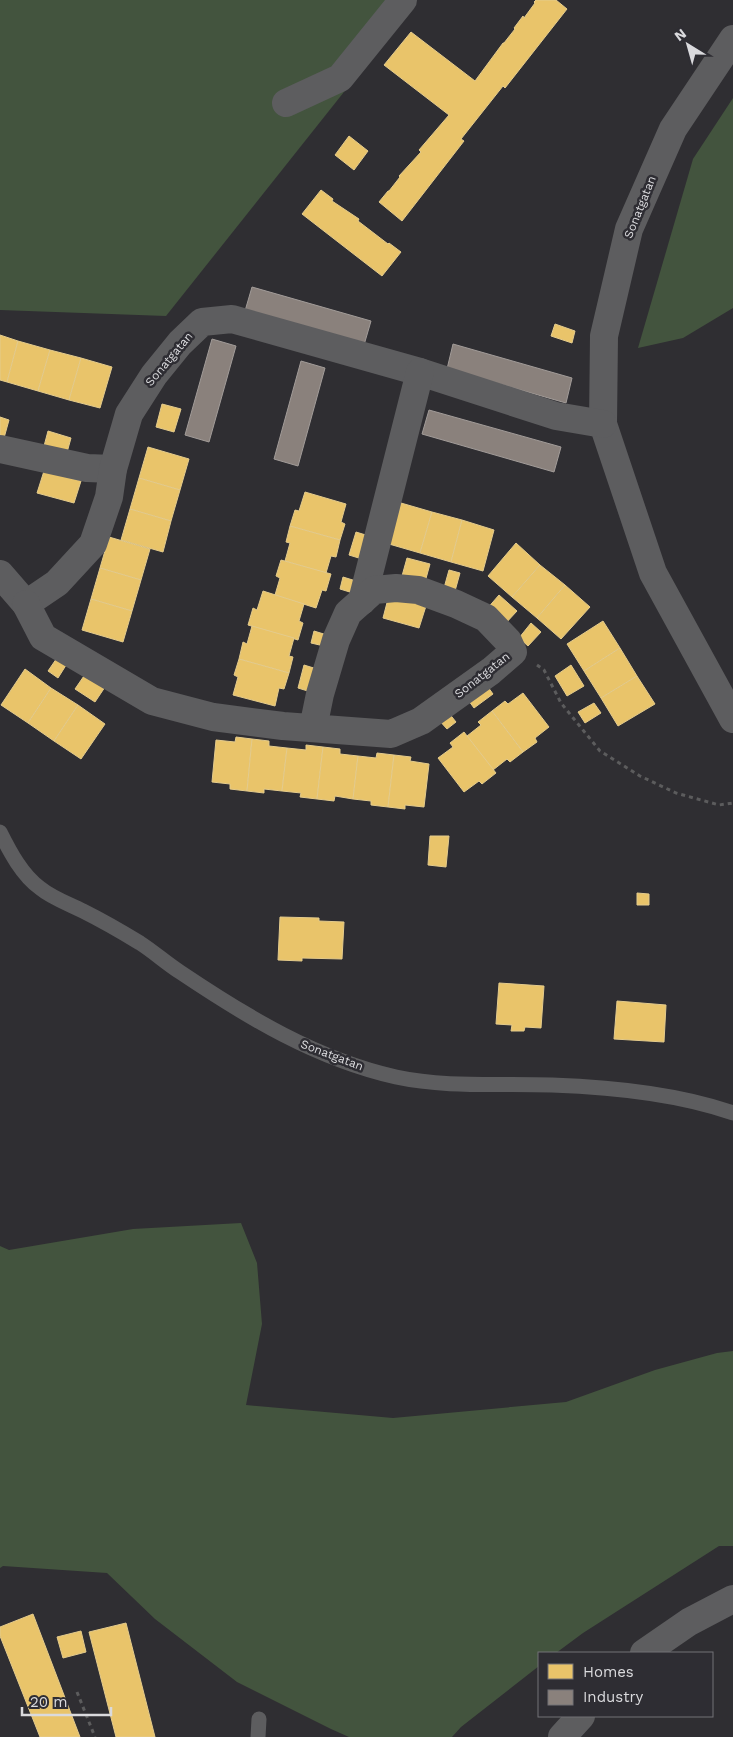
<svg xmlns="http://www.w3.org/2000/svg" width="733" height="1737" font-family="'Work Sans',sans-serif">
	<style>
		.green { fill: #43543e }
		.homes { fill: #e9c46a; stroke: #e4cb8c }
		.industry { fill: #8a817c; stroke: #a29c99 }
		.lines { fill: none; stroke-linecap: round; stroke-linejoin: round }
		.path { stroke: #5c5c5d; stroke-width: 3; stroke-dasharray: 4 4; stroke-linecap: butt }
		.service { stroke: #5d5d5f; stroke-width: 15 }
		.minor { stroke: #5d5d5f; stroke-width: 28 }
		.labels { text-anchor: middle; stroke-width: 5; stroke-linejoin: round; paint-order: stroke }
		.street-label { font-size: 12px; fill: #dadadd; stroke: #2e2d33 }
	</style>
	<rect width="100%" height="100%" fill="#2f2e32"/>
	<g class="green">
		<polygon points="0,0 417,0 166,316 0,310"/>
		<polygon points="733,98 733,308 683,338 638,348 693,159"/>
		<polygon points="241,1223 257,1263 262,1324 246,1405 393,1418 566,1402 655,1370 717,1353 733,1351 733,1546 719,1546 583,1633 556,1653 539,1653 539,1666 461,1727 452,1737 349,1737 331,1729 237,1682 155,1619 107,1573 3,1566 0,1568 0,1246 9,1250 133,1229"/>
	</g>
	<g class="homes">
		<polygon points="536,0 556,0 567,9 505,88 503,86 461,139 464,141 402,221 379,202 388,191 389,191 400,177 399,176 421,152 419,150 449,115 384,65 411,32 475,81 503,43 504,43 515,29 514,28 523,16 524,18 535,3 534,2"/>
		<polygon points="349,136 368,151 354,170 335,155"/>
		<polygon points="321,190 333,199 332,201 359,219 358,221 388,244 389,243 401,252 382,276 302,214"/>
		<polygon points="555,324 575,331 572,343 551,336"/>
		<polygon points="0,335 18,341 7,382 0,380"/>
		<polygon points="18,341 50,350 38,391 7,382"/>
		<polygon points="50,350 81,358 69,400 38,391"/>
		<polygon points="81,358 112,367 100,408 69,400"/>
		<polygon points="162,404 181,409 174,432 156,427"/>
		<polygon points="0,417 9,420 4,438 0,437"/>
		<polygon points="48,431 71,438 66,456 43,450"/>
		<polygon points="148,447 189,459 180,490 139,478"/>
		<polygon points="44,471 81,481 74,503 37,493"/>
		<polygon points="139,478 180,490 171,521 130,509"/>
		<polygon points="305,492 346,504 341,522 345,524 340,540 290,526 295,510 299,511"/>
		<polygon points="401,503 432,512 420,553 389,544"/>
		<polygon points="130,509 171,521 163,552 121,540"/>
		<polygon points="432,512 462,520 451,562 420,553"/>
		<polygon points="462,520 494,530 483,571 451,562"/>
		<polygon points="290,526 340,540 336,557 331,556 326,573 285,561 290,543 286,542"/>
		<polygon points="356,532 369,536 362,559 349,555"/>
		<polygon points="109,537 150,549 141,580 100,568"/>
		<polygon points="516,543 540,565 512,597 488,576"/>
		<polygon points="407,558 430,564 425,582 402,576"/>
		<polygon points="281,560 331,574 326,591 322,590 316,608 275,595 280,578 276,576"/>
		<polygon points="540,565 565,585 537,618 512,597"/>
		<polygon points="100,568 141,580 132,611 91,599"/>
		<polygon points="449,570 460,573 455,591 444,588"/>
		<polygon points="343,577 356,581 353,593 340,589"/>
		<polygon points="565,585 590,607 561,639 537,618"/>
		<polygon points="263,591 304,604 299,621 303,623 298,640 248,625 253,608 257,610"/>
		<polygon points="389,595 426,606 419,628 383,618"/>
		<polygon points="499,595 517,611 504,625 486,610"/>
		<polygon points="91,599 132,611 123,642 82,630"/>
		<polygon points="603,621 620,648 584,671 567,644"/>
		<polygon points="531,623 541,632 528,646 519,638"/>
		<polygon points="252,626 294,638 289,656 293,657 289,673 239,659 243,642 247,644"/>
		<polygon points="314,631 327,635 324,646 311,643"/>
		<polygon points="620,648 637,676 601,698 584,671"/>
		<polygon points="59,655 68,662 58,678 48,671"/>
		<polygon points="239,659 289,673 284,689 279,688 275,706 233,695 238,677 234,675"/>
		<polygon points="304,665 317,669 311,692 298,688"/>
		<polygon points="571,665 584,686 567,696 555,676"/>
		<polygon points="25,669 51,688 28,723 1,705"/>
		<polygon points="86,673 105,687 95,702 75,689"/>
		<polygon points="637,676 655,704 618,726 601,698"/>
		<polygon points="485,683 493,694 474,708 466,697"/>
		<polygon points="51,688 78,705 54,741 28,723"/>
		<polygon points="523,693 549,727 535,738 537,742 523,752 492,711 505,701 508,704"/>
		<polygon points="594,703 601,713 585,723 578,712"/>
		<polygon points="78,705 105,724 81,759 54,741"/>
		<polygon points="492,711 523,752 510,762 507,759 493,770 467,736 481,725 478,722"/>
		<polygon points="448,712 456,722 447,729 438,719"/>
		<polygon points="464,732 496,773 482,784 479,781 464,792 438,758 453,747 450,743"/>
		<polygon points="236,737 252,739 247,791 230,789 230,784 212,782 216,740 235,742"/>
		<polygon points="252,739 269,741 269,746 287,748 282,791 264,789 264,793 247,791"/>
		<polygon points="306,745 323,747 317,799 300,797 301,793 282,791 287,748 306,750"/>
		<polygon points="323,747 340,749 340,754 358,756 353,799 335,796 334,801 317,799"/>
		<polygon points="377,753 394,755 388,807 371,805 371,801 353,799 358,756 376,758"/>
		<polygon points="394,755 411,757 410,761 429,764 424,807 405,805 405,809 388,807"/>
		<polygon points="430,836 449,836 446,867 428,865"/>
		<polygon points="637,893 649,894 649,905 637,905"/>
		<polygon points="280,917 319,918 319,921 344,922 342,959 302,958 302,961 278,960"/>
		<polygon points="499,983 544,986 541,1028 525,1027 524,1031 511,1031 512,1025 496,1024"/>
		<polygon points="617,1001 666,1005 664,1042 614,1039"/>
		<polygon points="33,1614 80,1737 40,1737 0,1636 0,1627"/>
		<polygon points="126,1623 155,1737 116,1737 89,1632"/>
		<polygon points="81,1631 86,1652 63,1658 57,1637"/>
	</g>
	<g class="industry">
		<polygon points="252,287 371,321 364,345 245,311"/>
		<polygon points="212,339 236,346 209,442 185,435"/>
		<polygon points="453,344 572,378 566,403 447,369"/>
		<polygon points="301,361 325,368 298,466 274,459"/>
		<polygon points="429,410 561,447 554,472 422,434"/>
	</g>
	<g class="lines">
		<g class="path">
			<polyline points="537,665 544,670 561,703 600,751 640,776 676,793 719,805 733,803"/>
			<polyline points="77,1692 95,1737"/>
		</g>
		<g class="service">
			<path d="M0,832C10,852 22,875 40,888C52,898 69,904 83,911C103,921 122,932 140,943C154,952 166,963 180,972C247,1017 316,1059 396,1077C447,1088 500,1083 552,1085C609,1087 679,1094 733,1113"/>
			<polyline points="258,1737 259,1719"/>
		</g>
		<g class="minor">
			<polyline points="733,39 673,129 629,229 604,336 603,424 653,573 733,719"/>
			<polyline points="286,103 340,78 403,0"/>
			<polyline points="0,449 87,468 113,469"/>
			<polyline points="0,574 26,604 57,583 93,544 109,497 113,469 129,414 154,375 180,343 202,322 232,319 420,372 556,416 603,424"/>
			<polyline points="362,601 420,372"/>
			<polyline points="26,604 43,637 152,701 213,717 283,726 391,734 421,721 491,671 513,652 508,641 486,618 456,604 418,590 396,588 374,590 348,613 336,640 320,694 313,728"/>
			<polyline points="644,1653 689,1622 733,1599"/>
			<polyline points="562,1737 581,1716"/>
		</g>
	</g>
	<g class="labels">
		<g class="street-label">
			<text transform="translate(640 207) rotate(-68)" y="4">Sonatgatan</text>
			<text transform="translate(169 359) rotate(-50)" y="4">Sonatgatan</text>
			<text transform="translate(482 675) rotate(-38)" y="4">Sonatgatan</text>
			<text transform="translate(332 1055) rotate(21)" y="4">Sonatgatan</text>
		</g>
	</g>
	<rect x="538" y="1652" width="175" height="65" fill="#2e2d33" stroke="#737277"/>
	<rect x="548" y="1664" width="25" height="15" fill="#e9c46a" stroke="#737277"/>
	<text x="583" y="1677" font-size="15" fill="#dadadd">Homes</text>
	<rect x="548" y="1690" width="25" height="15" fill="#8a817c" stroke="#737277"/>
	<text x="583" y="1702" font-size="15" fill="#dadadd">Industry</text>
	<g transform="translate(688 45) rotate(323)" stroke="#2e2d33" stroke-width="4" paint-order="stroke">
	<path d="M0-4L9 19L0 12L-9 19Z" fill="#dadadd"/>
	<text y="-8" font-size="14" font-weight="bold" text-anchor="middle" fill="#dadadd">N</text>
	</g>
	<path d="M22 1707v8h89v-8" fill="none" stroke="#dadadd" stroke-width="2.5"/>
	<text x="30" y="1707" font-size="15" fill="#dadadd" stroke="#2e2d33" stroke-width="4" paint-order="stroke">20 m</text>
</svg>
